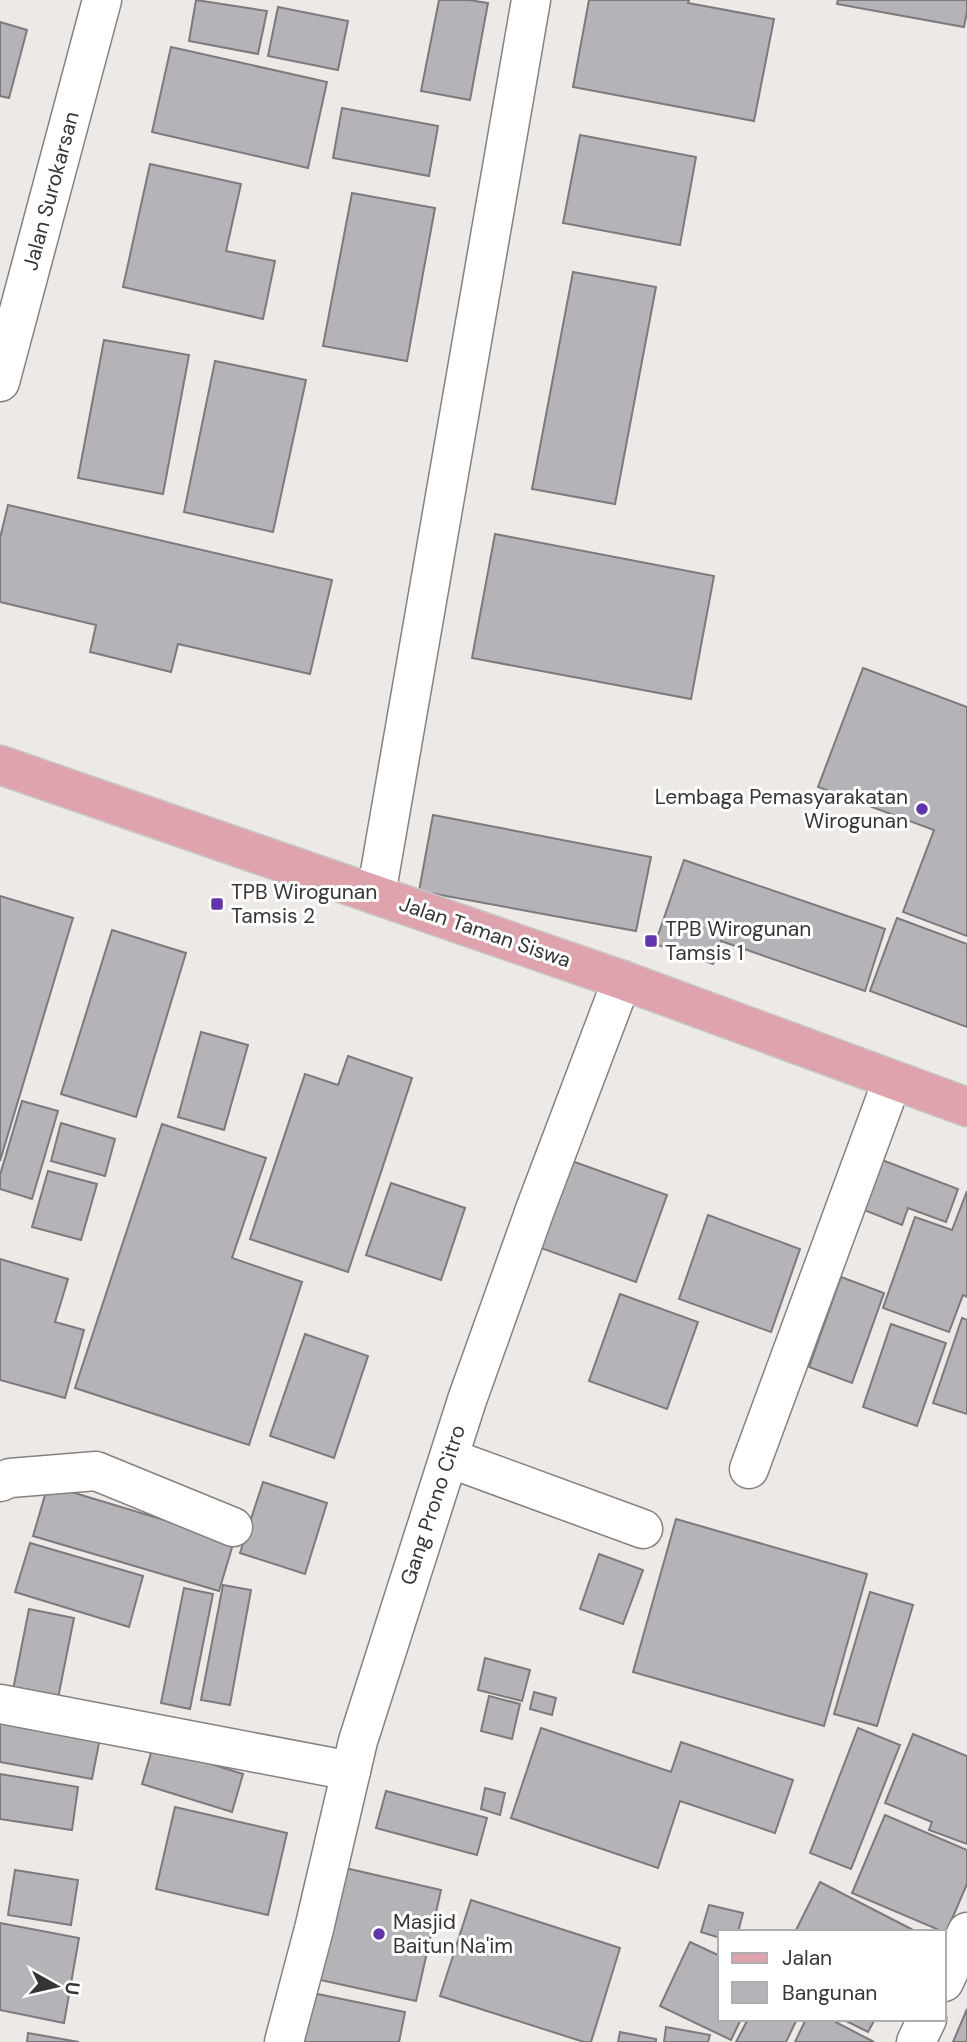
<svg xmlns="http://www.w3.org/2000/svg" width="967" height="2042" font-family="'DM Sans',sans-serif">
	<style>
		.building { fill: #b5b3b7; stroke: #7d7a7e; stroke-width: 2 }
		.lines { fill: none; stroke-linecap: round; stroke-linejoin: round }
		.minor-casing { stroke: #86817f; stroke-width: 41 }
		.major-casing { stroke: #c7c6c6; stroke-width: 41 }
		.minor { stroke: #fff; stroke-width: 38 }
		.major { stroke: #dfa3ad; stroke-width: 38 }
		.poi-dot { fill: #6135ac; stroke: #fff; stroke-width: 2.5 }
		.labels { text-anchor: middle; stroke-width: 6; stroke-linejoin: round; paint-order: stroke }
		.street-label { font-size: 21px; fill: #373534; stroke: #fff }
		.poi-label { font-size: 21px; fill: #373534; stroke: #fff; text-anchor: start }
	</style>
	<rect width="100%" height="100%" fill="#ede9e6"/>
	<g class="building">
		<polygon points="196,0 267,11 258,54 189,41"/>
		<polygon points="439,0 469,0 488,3 470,100 421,91"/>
		<polygon points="589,0 689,0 688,3 774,19 754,121 573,87"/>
		<polygon points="838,0 967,0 967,12 964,27 837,4"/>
		<polygon points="278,7 348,21 338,70 268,56"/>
		<polygon points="0,22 27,30 9,98 0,96"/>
		<polygon points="171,47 327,82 308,168 152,132"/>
		<polygon points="342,108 438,126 429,176 333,158"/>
		<polygon points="580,135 696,157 680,245 563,223"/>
		<polygon points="150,164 241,184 226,251 275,261 263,319 123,287"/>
		<polygon points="352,193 435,208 407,361 323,346"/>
		<polygon points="573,272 656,287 615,504 532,489"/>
		<polygon points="104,340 189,355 163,494 78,478"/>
		<polygon points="215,361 306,380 273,532 184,512"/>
		<polygon points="8,505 332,580 310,674 178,644 171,672 90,652 96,625 0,602 0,538"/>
		<polygon points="495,534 714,576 691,699 472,658"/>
		<polygon points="863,668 967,707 967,936 903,912 934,830 818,787"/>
		<polygon points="433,815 651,857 636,931 419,891"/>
		<polygon points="684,860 885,929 865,991 721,941 713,964 655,944"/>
		<polygon points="0,896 73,918 0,1161"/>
		<polygon points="897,918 967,944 967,1027 870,991"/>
		<polygon points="112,930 186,953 136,1117 61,1094"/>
		<polygon points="201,1032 248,1045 224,1130 178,1117"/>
		<polygon points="348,1056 412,1078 348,1272 250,1239 305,1074 338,1085"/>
		<polygon points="22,1101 58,1111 32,1199 0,1189 0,1175"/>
		<polygon points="61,1123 115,1139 105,1176 51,1161"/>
		<polygon points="162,1124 266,1158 232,1258 302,1282 249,1445 75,1388"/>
		<polygon points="569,1160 667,1195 636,1282 538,1247"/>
		<polygon points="882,1160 958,1189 946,1222 908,1208 902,1225 864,1210"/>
		<polygon points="48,1171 97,1184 81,1240 32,1227"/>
		<polygon points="391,1183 465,1208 441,1280 366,1255"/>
		<polygon points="967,1191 967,1297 963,1295 949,1332 883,1308 915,1217 952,1230"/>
		<polygon points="708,1215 800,1249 771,1332 679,1299"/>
		<polygon points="0,1259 68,1279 55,1322 84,1330 65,1398 0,1380"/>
		<polygon points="841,1277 884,1293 852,1383 809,1367"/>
		<polygon points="620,1294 698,1322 667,1409 589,1381"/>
		<polygon points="962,1318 967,1320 967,1414 933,1403"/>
		<polygon points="891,1324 946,1343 917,1426 863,1407"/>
		<polygon points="305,1334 368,1356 334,1458 270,1436"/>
		<polygon points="263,1482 327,1503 305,1574 240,1553"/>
		<polygon points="48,1485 234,1541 219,1591 33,1536"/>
		<polygon points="676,1519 867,1574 824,1726 633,1672"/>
		<polygon points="30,1543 143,1576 129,1627 15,1592"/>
		<polygon points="599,1554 643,1570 623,1624 580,1609"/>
		<polygon points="223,1585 251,1590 230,1705 201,1700"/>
		<polygon points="184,1588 213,1594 190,1709 161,1703"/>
		<polygon points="870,1592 913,1605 877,1726 834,1714"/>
		<polygon points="29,1609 74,1618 56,1708 11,1700"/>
		<polygon points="485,1658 530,1670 522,1701 478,1690"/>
		<polygon points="534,1692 556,1698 552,1715 530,1709"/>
		<polygon points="489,1696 520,1704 512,1739 481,1731"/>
		<polygon points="0,1719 100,1738 92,1779 0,1762"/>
		<polygon points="541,1728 671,1772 681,1742 793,1780 775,1833 680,1801 658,1868 511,1818"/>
		<polygon points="858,1728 900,1745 851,1869 810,1853"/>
		<polygon points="913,1734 967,1756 967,1844 929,1830 932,1822 885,1803"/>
		<polygon points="153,1746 243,1774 232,1812 142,1784"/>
		<polygon points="0,1774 78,1787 72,1830 0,1819"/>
		<polygon points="485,1788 505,1793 500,1815 481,1809"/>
		<polygon points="386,1791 487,1818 477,1855 376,1828"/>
		<polygon points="175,1807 287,1833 268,1915 156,1889"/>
		<polygon points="885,1815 967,1850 967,1884 946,1933 852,1893"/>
		<polygon points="341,1867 441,1890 416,2001 316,1979"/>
		<polygon points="15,1870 78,1880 71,1925 8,1915"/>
		<polygon points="820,1882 917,1932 795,1932"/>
		<polygon points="471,1900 620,1948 591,2042 584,2042 440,1996"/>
		<polygon points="709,1905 743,1913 738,1932 720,1932 720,1938 701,1932"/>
		<polygon points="0,1923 79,1938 64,2023 0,2010"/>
		<polygon points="690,1942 720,1956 720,2019 741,2019 731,2040 660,2006"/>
		<polygon points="308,1992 405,2012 399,2042 297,2042"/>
		<polygon points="967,2009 967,2042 953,2042"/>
		<polygon points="748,2019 797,2019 786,2042 736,2042"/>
		<polygon points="806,2019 830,2019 874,2042 795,2042"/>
		<polygon points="842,2019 875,2019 868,2032"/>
		<polygon points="666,2027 710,2035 708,2042 664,2042"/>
		<polygon points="620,2032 656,2039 656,2042 618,2042"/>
		<polygon points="28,2033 79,2042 27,2042"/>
	</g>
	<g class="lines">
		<defs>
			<g id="minor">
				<polyline points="0,382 102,0"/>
				<polyline points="376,895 531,0"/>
				<polyline points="449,1458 643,1529"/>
				<polyline points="749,1469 892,1081"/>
				<polyline points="0,1482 10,1478 96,1471 233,1527"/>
				<polyline points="0,1704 351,1771"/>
				<polyline points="944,1982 967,1932"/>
				<polyline points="284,2042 314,1929 358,1741 467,1400 536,1207 622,980"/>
				<polyline points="916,2042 927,2019"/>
			</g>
			<polyline id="major" points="0,765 622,980 967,1107"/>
		</defs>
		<use href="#minor" class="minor-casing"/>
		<use href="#major" class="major-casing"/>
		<use href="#minor" class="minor"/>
		<use href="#major" class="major"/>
	</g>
	<g class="poi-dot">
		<circle cx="922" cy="809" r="7"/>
		<rect x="210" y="897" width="14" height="14" rx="3.5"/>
		<rect x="644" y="934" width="14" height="14" rx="3.5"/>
		<circle cx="379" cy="1934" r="7"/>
	</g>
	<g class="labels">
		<g class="street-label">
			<text transform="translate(51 191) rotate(-75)" y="7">Jalan Surokarsan</text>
			<text transform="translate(485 932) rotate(19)" y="7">Jalan Taman Siswa</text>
			<text transform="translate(433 1505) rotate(-72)" y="7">Gang Prono Citro</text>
		</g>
		<g class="poi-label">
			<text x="908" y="804" text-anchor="end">Lembaga Pemasyarakatan<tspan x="908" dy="24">Wirogunan</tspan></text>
			<text x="231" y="899">TPB Wirogunan<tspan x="231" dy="24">Tamsis 2</tspan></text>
			<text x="665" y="936">TPB Wirogunan<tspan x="665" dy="24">Tamsis 1</tspan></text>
			<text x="393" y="1929">Masjid<tspan x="393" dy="24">Baitun Na'im</tspan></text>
		</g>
	</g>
	<rect x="718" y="1930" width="228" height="91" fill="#ffffff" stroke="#afaeae" stroke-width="2"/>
	<rect x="732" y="1953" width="35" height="10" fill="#dfa3ad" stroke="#afaeae" stroke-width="2"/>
	<text x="782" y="1965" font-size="21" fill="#373534">Jalan</text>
	<rect x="732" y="1982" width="35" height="21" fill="#b5b3b7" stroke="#afaeae" stroke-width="2"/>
	<text x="782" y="2000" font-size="21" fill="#373534">Bangunan</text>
	<g transform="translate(56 1986) rotate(98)" stroke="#ffffff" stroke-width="5" paint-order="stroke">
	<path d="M0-5L12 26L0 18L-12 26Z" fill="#373534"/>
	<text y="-10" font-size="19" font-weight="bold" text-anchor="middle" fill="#373534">U</text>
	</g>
</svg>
